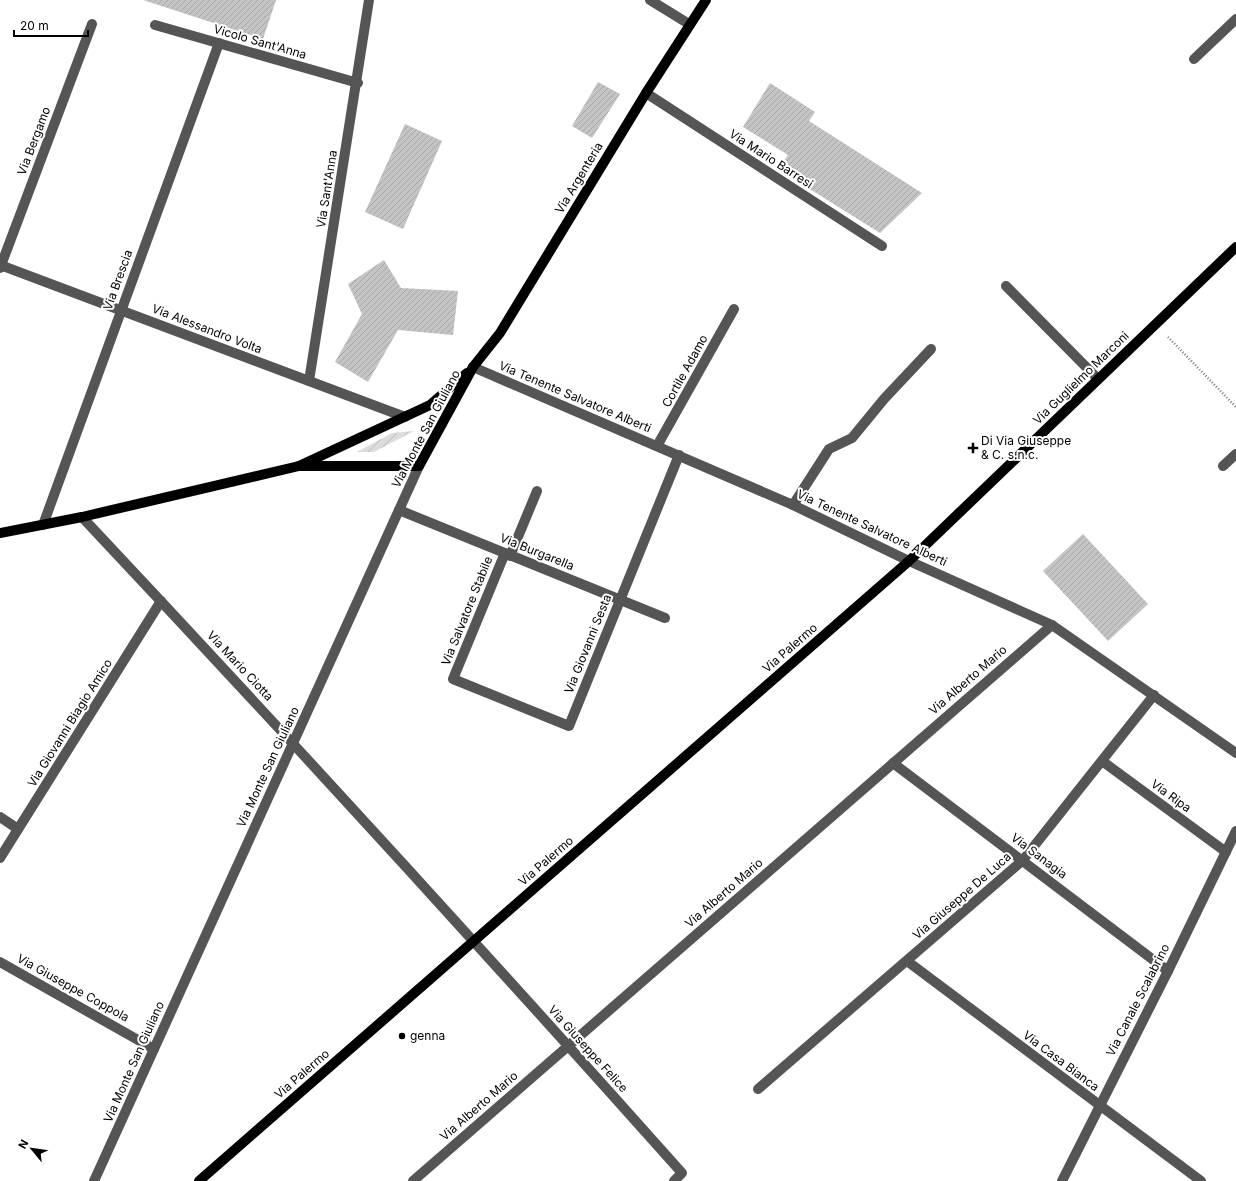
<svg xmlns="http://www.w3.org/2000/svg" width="1236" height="1181" font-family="Inter,sans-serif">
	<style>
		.garden { fill: url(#garden-furrows) }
		.building { fill: url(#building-hatch) }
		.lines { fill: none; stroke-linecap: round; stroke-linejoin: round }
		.path { stroke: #777; stroke-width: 2.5; stroke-dasharray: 1 2; stroke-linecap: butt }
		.minor { stroke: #555; stroke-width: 10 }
		.major { stroke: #000; stroke-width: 10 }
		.poi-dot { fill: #000; stroke: #fff; stroke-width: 1.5 }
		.labels { text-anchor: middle; stroke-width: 4; stroke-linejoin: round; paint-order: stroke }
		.street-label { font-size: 12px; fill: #000; stroke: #fff }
		.poi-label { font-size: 12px; fill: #000; stroke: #fff; text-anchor: start }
	</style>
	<defs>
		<pattern id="garden-furrows" width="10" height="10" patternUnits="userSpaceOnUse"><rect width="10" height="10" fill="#dcdcdc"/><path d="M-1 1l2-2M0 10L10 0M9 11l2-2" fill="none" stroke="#bbb"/></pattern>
		<pattern id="building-hatch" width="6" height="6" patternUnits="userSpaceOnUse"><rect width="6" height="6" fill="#c4c4c4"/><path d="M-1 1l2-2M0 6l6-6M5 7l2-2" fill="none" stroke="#a7a7a7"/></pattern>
	</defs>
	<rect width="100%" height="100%" fill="#fff"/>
	<polygon class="garden" points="414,431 374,452 357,452 392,433"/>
	<g class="building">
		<polygon points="143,0 276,0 263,39"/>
		<polygon points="598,82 620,94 592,138 572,126"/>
		<polygon points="770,83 815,112 809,121 922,193 880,233 778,169 788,155 743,127"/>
		<polygon points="405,124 442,141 403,229 365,212"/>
		<polygon points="384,260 401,288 458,291 453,335 398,330 368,382 335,362 362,314 348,284"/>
		<polygon points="1083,534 1148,604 1108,641 1043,571"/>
	</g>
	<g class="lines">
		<polyline class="path" points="1168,337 1236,407"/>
		<g class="minor">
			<polyline points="650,0 689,24"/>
			<polyline points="155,25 358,83"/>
			<polyline points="1194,59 1236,19"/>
			<polyline points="646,93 882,246"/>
			<polyline points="0,265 405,417"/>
			<polyline points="0,268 92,24"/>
			<polyline points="1006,286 1098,379"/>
			<polyline points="473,367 793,505 909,561 1052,625 1236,753"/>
			<polyline points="309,381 369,0"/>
			<polyline points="657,446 734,309"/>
			<polyline points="1223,466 1236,454"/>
			<polyline points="793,505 829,449 852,438 884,399 931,349"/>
			<polyline points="399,510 665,618"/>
			<path d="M82,517C285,733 485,952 682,1173L674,1181"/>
			<polyline points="43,525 219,43"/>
			<polyline points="505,553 453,679 569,726 679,455"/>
			<polyline points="510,556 537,491"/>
			<polyline points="1102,761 1226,852"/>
			<polyline points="893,763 1168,971"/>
			<polyline points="0,817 18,829"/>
			<polyline points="0,858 161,601"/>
			<polyline points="907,961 1201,1181"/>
			<polyline points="0,962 154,1049"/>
			<polyline points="758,1089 1023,860 1154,695"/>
			<polyline points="94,1181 419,466"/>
			<polyline points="413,1181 1052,625"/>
			<polyline points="1062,1181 1168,971 1236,831"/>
		</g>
		<g class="major">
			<polyline points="299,466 419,466 473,367 500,333 646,93 706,0"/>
			<polyline points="0,533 82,517 299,466 430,405 467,373"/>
			<polyline points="199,1181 909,561 1236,247"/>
		</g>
	</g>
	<g class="poi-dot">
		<path d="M971 442h4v4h4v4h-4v4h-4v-4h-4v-4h4z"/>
		<circle cx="402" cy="1036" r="4"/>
	</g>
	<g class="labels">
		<g class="street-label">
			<text transform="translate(260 42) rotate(16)" y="4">Vicolo Sant'Anna</text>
			<text transform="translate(34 141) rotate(-69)" y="4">Via Bergamo</text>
			<text transform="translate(771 159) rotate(33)" y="4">Via Mario Barresi</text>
			<text transform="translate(579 178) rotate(-59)" y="4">Via Argenteria</text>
			<text transform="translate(327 189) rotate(-81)" y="4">Via Sant'Anna</text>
			<text transform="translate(118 280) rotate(-70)" y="4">Via Brescia</text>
			<text transform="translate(207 329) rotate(21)" y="4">Via Alessandro Volta</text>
			<text transform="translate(685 371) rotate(-61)" y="4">Cortile Adamo</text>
			<text transform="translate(1081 378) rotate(-44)" y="4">Via Guglielmo Marconi</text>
			<text transform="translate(575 397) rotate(23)" y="4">Via Tenente Salvatore Alberti</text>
			<text transform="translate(426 429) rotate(-62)" y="4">Via Monte San Giuliano</text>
			<text transform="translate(872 528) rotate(25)" y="4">Via Tenente Salvatore Alberti</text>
			<text transform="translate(537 552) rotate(22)" y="4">Via Burgarella</text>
			<text transform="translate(467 611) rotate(-68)" y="4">Via Salvatore Stabile</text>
			<text transform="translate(588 644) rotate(-68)" y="4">Via Giovanni Sesta</text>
			<text transform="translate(790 648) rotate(-41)" y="4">Via Palermo</text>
			<text transform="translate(240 666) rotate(47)" y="4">Via Mario Ciotta</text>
			<text transform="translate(968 680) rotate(-41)" y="4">Via Alberto Mario</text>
			<text transform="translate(70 723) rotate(-58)" y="4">Via Giovanni Biagio Amico</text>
			<text transform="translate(268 767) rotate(-65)" y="4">Via Monte San Giuliano</text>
			<text transform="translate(1171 796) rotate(36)" y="4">Via Ripa</text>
			<text transform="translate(1039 856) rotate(37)" y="4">Via Sanagia</text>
			<text transform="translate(546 861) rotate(-41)" y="4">Via Palermo</text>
			<text transform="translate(724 893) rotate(-41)" y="4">Via Alberto Mario</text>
			<text transform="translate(962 896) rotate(-41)" y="4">Via Giuseppe De Luca</text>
			<text transform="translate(73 988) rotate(29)" y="4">Via Giuseppe Coppola</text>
			<text transform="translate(1138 1000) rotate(-63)" y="4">Via Canale Scalabrino</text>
			<text transform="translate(588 1049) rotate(48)" y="4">Via Giuseppe Felice</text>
			<text transform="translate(1061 1061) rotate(37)" y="4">Via Casa Bianca</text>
			<text transform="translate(134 1062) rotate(-66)" y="4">Via Monte San Giuliano</text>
			<text transform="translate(302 1074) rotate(-41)" y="4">Via Palermo</text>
			<text transform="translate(479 1106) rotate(-41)" y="4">Via Alberto Mario</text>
		</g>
		<g class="poi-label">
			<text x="981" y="445">Di Via Giuseppe<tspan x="981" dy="14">&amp; C. s.n.c.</tspan></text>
			<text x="410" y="1040">genna</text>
		</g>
	</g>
	<g transform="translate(32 1149) rotate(299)" stroke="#ffffff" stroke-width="3" paint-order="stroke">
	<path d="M0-3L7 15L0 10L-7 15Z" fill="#000000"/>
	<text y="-6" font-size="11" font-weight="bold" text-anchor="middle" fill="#000000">N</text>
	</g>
	<path d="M14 30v6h74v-6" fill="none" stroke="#000000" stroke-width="2"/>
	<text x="20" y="30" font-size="12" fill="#000000" stroke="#ffffff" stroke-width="3" paint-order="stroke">20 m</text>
</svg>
